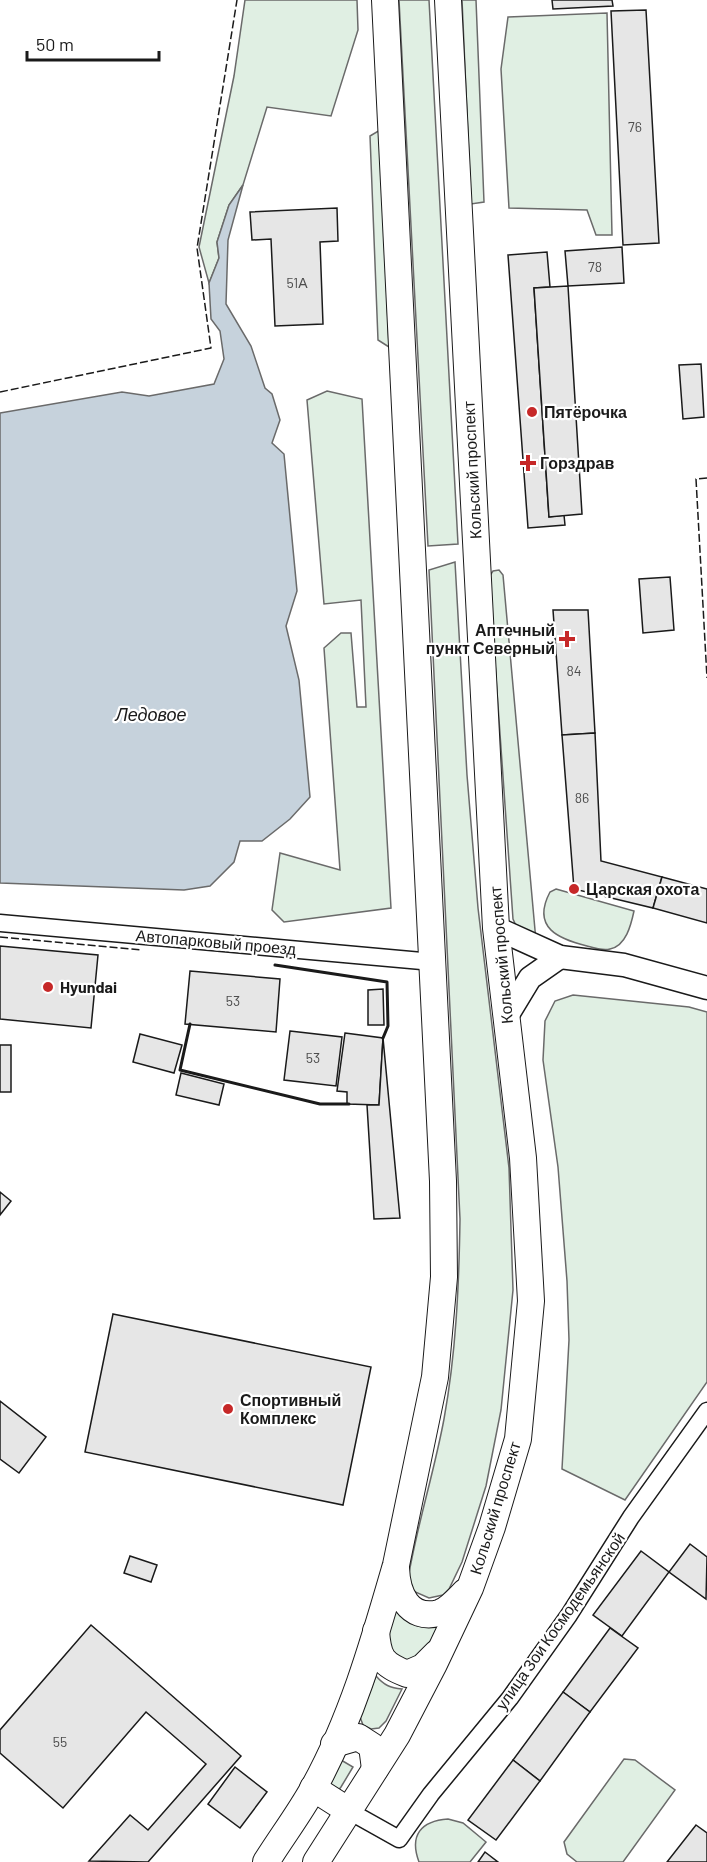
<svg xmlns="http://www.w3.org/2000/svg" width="707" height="1862" font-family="Barlow,sans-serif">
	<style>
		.green { fill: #e0efe3; stroke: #6a6a6a; stroke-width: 1.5 }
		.water { fill: #c6d2dc; stroke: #6a6a6a; stroke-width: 1.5 }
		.building { fill: #e6e6e6; stroke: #1a1a1a; stroke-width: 1.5 }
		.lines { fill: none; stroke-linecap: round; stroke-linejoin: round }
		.street-casing { stroke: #1a1a1a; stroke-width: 19 }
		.secondary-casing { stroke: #1a1a1a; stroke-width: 25 }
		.primary-casing { stroke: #1a1a1a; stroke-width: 28 }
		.street { stroke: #fff; stroke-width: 16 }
		.secondary { stroke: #fff; stroke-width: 22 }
		.primary { stroke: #fff; stroke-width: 26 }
		.fence { stroke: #1a1a1a; stroke-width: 1.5; stroke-dasharray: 8 3; stroke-linecap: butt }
		.wall { stroke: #1a1a1a; stroke-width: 3 }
		.poi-dot { fill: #c62828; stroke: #fff; stroke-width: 2 }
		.labels { text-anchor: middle; stroke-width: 4.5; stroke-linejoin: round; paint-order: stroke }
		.number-label { font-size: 14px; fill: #4d4d4d }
		.poi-label { font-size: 16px; font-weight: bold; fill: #1a1a1a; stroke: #fff; text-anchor: start }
		.street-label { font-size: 16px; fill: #1a1a1a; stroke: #fff }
		.water-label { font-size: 18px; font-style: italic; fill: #1a1a1a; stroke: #fff }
	</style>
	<rect width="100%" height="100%" fill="#fff"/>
	<g class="green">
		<polygon points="245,0 357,0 358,30 331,116 267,107 243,185 229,205 217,242 219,258 209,283 199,247 234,76"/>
		<polygon points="399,0 429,0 458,544 428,546"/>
		<polygon points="462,0 476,0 484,202 471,204"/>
		<polygon points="607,13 612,235 596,235 587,210 509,208 501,69 508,17"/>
		<polygon points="380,130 389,347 378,340 370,136"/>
		<polygon points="327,391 362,399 391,908 284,922 272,910 280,853 340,870 324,648 341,633 351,633 357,707 366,707 361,600 324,604 307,400"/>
		<path d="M455,562L467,775L478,908L509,1168L513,1290L501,1410L486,1486L462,1562L449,1589L443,1595L429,1598L413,1591L408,1579C417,1525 434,1473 444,1419C456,1353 459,1286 460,1219L429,570Z"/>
		<polygon points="499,570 503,575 536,941 518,930 513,919 489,577 493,571"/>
		<path d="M556,889L634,911C631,925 626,946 610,949C603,951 594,948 587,946C559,939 531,928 550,892Z"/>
		<polygon points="573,995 689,1007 707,1012 707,1382 625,1500 562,1469 569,1340 567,1281 558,1167 543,1060 545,1021 555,1001"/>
		<path d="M397,1605C409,1628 419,1630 444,1623L417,1662L400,1661L383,1639Z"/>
		<path d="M376,1676C384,1685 390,1688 402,1689L386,1721L379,1728L371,1729L363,1725L360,1717Z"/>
		<polygon points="624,1759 635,1760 675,1790 623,1862 577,1862 567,1854 564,1842"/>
		<polygon points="341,1760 353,1767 341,1787 335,1794 328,1790"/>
		<path d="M448,1819L463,1823L486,1842L470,1862H419C409,1835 421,1821 448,1819Z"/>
	</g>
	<polygon class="water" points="243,185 228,240 226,304 251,346 265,388 272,394 280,420 272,443 284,454 297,591 286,626 299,680 310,797 290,819 262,841 240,841 234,862 210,886 184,890 0,883 0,413 122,392 149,396 214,384 224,359 220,331 211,319 209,283 219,258 217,242 229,205"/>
	<g class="building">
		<polygon points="552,0 612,0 613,6 553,9"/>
		<polygon points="646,10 659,243 623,245 611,11"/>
		<polygon points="337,208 338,241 320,242 323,324 275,326 271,239 252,240 250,212"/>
		<polygon points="622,247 624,283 568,286 565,251"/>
		<polygon points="547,252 550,287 534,288 549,517 564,515 565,525 528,528 508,255"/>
		<polygon points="568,286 582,514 549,517 534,288"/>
		<polygon points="701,364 704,417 683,419 679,365"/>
		<polygon points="670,577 674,630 643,633 639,579"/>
		<polygon points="553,610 588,610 595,733 562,735"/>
		<polygon points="595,733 601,861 662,877 653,908 574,889 562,735"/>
		<polygon points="662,877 707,889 707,923 653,908"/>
		<polygon points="0,946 98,955 91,1028 0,1019"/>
		<polygon points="190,971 280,979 276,1032 185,1024"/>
		<polygon points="383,989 384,1025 368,1025 368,990"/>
		<polygon points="290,1031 342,1037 336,1086 284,1080"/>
		<polygon points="345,1033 383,1038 379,1105 347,1104 347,1092 337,1091"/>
		<polygon points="140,1034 182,1045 174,1073 133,1062"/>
		<polygon points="383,1038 400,1218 374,1219 367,1105 379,1105"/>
		<rect x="0" y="1045" width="11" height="47"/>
		<polygon points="181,1073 224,1084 219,1105 176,1095"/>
		<polygon points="0,1192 11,1201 0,1215"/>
		<polygon points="113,1314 371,1367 343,1505 85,1452"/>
		<polygon points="0,1401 46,1437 19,1473 0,1459"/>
		<polygon points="690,1544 707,1557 706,1599 669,1572"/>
		<polygon points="641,1551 669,1572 622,1636 593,1615"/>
		<polygon points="130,1556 157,1565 151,1582 124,1573"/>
		<polygon points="91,1625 241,1756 148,1862 89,1861 130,1815 148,1830 206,1764 146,1712 63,1808 0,1753 0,1730"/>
		<polygon points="610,1628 638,1648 590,1712 563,1692"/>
		<polygon points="563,1692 590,1712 540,1781 513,1760"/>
		<polygon points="513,1760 540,1781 496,1840 468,1820"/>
		<polygon points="235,1767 267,1792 240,1828 208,1804"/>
		<polygon points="696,1825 707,1833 707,1862 667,1862"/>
		<polygon points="485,1852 498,1862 478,1862"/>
	</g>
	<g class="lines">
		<defs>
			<g id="street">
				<polyline points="0,923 433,962"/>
				<polyline points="349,1811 399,1839 431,1794 510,1698 569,1615 631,1517 707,1411"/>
			</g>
			<g id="secondary">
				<polyline points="496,928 560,957 624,965 707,988"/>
				<polyline points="507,1016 530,978 560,957"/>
			</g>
			<g id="primary">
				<path d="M396,1568C397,1593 408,1621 439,1613C449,1610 458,1599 465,1592"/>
				<path d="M376,1631C378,1658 382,1664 407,1674L423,1667L437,1653"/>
				<polyline points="334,1744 358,1737 372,1746 375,1769"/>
				<polyline points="313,1788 349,1811"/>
				<path d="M266,1862C281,1838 299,1814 313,1789C352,1719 374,1641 396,1565L435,1377L444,1277L443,1181L385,0"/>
				<polyline points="316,1862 397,1735 434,1664 470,1588 492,1527 518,1439 531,1301 523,1158 496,928 448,0"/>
			</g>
		</defs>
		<use href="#street" class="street-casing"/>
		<use href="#secondary" class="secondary-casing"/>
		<use href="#primary" class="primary-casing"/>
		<use href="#street" class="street"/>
		<use href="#secondary" class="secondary"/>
		<use href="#primary" class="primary"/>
		<g class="fence">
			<polyline points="0,392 211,348 197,248 237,0"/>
			<polyline points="707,478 696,479 707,678"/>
			<polyline points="0,937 141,950"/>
		</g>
		<g class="wall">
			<polyline points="275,965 387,982 388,1026 383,1038"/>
			<polyline points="190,1024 180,1070 320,1104 349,1104"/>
		</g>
	</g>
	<g class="poi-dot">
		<circle cx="532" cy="412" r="6"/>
		<path d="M525 454h6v6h6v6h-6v6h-6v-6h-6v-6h6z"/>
		<path d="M564 630h6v6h6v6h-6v6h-6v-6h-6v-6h6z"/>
		<circle cx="574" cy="889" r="6"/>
		<circle cx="48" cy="987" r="6"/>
		<circle cx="228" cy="1409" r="6"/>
	</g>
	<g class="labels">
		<g class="number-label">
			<text x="635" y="132">76</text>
			<text x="595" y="272">78</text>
			<text x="297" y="288">51А</text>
			<text x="574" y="676">84</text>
			<text x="582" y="803">86</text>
			<text x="233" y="1006">53</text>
			<text x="313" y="1063">53</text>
			<text x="60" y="1747">55</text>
		</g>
		<g class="poi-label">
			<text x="544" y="418">Пятёрочка</text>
			<text x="540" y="469">Горздрав</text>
			<text x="555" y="636" text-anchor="end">Аптечный<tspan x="555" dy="18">пункт Северный</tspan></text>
			<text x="586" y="895">Царская охота</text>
			<text x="60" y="993">Hyundai</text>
			<text x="240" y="1406">Спортивный<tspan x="240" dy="18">Комплекс</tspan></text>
		</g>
		<g class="street-label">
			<text transform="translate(472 470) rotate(-93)" y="6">Кольский проспект</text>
			<text transform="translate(216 942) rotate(5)" y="6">Автопарковый проезд</text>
			<text transform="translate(501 955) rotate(-95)" y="6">Кольский проспект</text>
			<text transform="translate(495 1508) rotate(-73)" y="6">Кольский проспект</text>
			<text transform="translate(560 1621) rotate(-55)" y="6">улица Зои Космодемьянской</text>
		</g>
		<g class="water-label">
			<text x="151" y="721">Ледовое</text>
		</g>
	</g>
	<path d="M27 51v9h132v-9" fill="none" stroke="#1a1a1a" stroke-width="3"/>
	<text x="36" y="51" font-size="18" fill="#1a1a1a" stroke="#ffffff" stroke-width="4.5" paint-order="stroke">50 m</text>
</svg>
